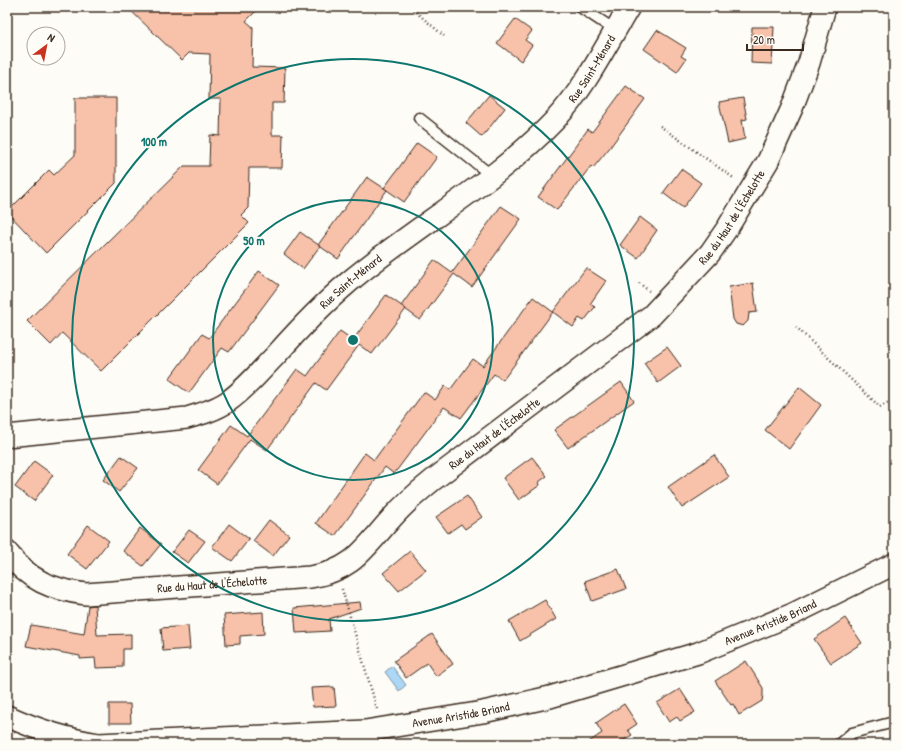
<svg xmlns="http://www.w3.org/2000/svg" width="901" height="751" font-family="'Patrick Hand',sans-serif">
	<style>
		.water { fill: #acd7f7; stroke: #7f92a0 }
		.building { fill: #f7c1aa; stroke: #3b2a1e }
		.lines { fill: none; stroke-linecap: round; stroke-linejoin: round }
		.lane-casing { stroke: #3b2a1e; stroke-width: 13 }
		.street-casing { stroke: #3b2a1e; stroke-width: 24 }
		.path { stroke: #3b2a1e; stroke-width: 2.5; stroke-dasharray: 1 3; stroke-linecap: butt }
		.lane { stroke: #fdfcf7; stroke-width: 10 }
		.street { stroke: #fdfcf7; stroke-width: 21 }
		.ring { fill: none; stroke: #0f766e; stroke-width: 2 }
		.labels { text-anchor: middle; stroke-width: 4; stroke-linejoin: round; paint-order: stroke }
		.street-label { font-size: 12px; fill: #3b2a1e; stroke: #fdfcf7 }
		.centre { fill: #0f766e; stroke: #fdfcf7; stroke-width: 2 }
		.ring-label { font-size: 12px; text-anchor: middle; font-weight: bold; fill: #0f766e; stroke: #fdfcf7; stroke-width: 4; stroke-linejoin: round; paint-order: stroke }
	</style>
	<rect width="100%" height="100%" fill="#fdfcf7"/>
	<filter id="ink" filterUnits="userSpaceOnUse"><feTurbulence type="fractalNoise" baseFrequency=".025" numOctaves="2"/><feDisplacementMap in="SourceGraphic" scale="8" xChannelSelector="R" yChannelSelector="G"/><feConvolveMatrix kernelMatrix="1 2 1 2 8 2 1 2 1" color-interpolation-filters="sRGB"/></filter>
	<g filter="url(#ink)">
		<polygon class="water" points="392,666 406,685 399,691 385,672"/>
		<g class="building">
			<polygon points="127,7 260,7 246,21 253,27 252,67 285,68 284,103 272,103 272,135 283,135 282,168 249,168 248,208 241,215 249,223 101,371 62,333 51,345 27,321 184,166 209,166 210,135 220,136 221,99 209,99 210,54 189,53 182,60"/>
			<polygon points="515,19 532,31 525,40 532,45 521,61 497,43"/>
			<polygon points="752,27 774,27 772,64 751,63"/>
			<polygon points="657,30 686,48 681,56 686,59 677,72 644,49"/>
			<polygon points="626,86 645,99 611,146 593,168 591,166 557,210 538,197 588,129 592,132"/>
			<polygon points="489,95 505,108 482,137 466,123"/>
			<polygon points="75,98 116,98 116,183 46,253 7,212 49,170 54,175 75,155"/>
			<polygon points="743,98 747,119 742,120 745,139 728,143 719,102"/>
			<polygon points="417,143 437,157 404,202 384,188"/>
			<polygon points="681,169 701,183 683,208 663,193"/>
			<polygon points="367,177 387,190 338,259 318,245"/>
			<polygon points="501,206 521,219 472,287 454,274 420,320 401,306 434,260 452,273"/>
			<polygon points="640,217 657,230 638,258 620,245"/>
			<polygon points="300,232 320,246 303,269 284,254"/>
			<polygon points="586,268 606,281 590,304 595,307 584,321 579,318 573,327 553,312"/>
			<polygon points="259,271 279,285 229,352 222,348 189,393 169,379 202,334 209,338"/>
			<polygon points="753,283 757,312 749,313 748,321 743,326 736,324 733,319 729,287"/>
			<polygon points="386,295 406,309 372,354 359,345 326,390 316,383 267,450 250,439 217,484 198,470 231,425 247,436 297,369 307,376 340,331 353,340"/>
			<polygon points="533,297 553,312 503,380 494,374 461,418 444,407 394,474 385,467 335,536 316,523 365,453 374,460 424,392 435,400 445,386 450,390 473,359 483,366"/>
			<polygon points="667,347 681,366 658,383 644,363"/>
			<polygon points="621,382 634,401 568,448 554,430"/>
			<polygon points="799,387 821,405 789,449 765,430"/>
			<polygon points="714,455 729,477 682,508 668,487"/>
			<polygon points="121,456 138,468 119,492 103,480"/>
			<polygon points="532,457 547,476 539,482 540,485 519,500 503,478"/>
			<polygon points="34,461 53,475 34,501 15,487"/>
			<polygon points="467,496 482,517 465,529 461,524 448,533 436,517"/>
			<polygon points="269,520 289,535 273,556 253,541"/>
			<polygon points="229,524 249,539 232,561 212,547"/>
			<polygon points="88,525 109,541 87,569 67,554"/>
			<polygon points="140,528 161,544 143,566 123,551"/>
			<polygon points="189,530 205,541 188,563 172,552"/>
			<polygon points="410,551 426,570 399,591 383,573"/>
			<polygon points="618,569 626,589 592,601 585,581"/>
			<polygon points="545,600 556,619 520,641 509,621"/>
			<polygon points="360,602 361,608 329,619 330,631 296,633 294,608"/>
			<polygon points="95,605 97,635 131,634 131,649 123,649 123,667 96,668 95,658 80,659 80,656 26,646 31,625 84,634 88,606"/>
			<polygon points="263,612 264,634 240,636 240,644 226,645 224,615"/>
			<polygon points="845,618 862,643 831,663 814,639"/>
			<polygon points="188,626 190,649 163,651 161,628"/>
			<polygon points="432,634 453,664 436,676 427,663 406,678 394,661"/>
			<polygon points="746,661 763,688 763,695 762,701 739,715 733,704 731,705 715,681"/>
			<polygon points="334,687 336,706 313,707 311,688"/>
			<polygon points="680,689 695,712 680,721 677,717 669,722 657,703"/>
			<polygon points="109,704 130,704 131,723 109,723"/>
			<polygon points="624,704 637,724 628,730 632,735 617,744 586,744 602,733 596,723"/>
		</g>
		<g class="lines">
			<defs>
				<g id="lane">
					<polyline points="580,7 615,30"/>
					<polyline points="419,118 491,175"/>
					<polyline points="839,744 852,733 894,722"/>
				</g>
				<g id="street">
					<path id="s1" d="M7,436L187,418C201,414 215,410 227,402C246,389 260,371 276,355C299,329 323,304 350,281C416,226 496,182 555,120C586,87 606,45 629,7"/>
					<path id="s2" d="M7,552C28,580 52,590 86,594L310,577C352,571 364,549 390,520C403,505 418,492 433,480L652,315L710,253L728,227L768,161L792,108L809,63L825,7"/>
					<path id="s3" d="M7,716C38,730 65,739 99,744L365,731L483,712L550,697L698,653L793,614L894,564"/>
				</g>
			</defs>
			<use href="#lane" class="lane-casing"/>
			<use href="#street" class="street-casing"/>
			<g class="path">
				<polyline points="410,7 444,36"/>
				<polyline points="660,126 735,179"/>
				<polyline points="639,283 649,291"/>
				<polyline points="796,327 880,407 894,399"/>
				<polyline points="342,589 377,709"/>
			</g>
			<use href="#lane" class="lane"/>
			<use href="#street" class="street"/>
		</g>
	</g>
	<g class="ring">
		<circle cx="353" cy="340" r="140"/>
		<circle cx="353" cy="340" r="281"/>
	</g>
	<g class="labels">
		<g class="street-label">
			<text dy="4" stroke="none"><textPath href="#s1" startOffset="721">Rue Saint-Ménard</textPath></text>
			<text dy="4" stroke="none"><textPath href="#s2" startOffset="878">Rue du Haut de l'Échelotte</textPath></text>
			<text dy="4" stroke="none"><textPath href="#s1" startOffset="397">Rue Saint-Ménard</textPath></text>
			<text dy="4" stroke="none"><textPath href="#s2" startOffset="554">Rue du Haut de l'Échelotte</textPath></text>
			<text dy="4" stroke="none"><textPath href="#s2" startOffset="219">Rue du Haut de l'Échelotte</textPath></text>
			<text dy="4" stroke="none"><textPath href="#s3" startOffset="784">Avenue Aristide Briand</textPath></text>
			<text dy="4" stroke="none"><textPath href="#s3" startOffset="460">Avenue Aristide Briand</textPath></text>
		</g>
	</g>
	<circle cx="353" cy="340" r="6" class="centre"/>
	<g class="ring-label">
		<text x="154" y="146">100 m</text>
		<text x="254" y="245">50 m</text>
	</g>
	<rect width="901" height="751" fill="none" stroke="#fdfcf7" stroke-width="24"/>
	<rect x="12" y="12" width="877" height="727" fill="none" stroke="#3b2a1e" stroke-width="1.5" filter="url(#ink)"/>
	<g transform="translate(46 46) rotate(32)"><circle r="19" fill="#fdfcf7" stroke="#afa8a0"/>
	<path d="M0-3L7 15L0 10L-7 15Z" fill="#c8321e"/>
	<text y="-6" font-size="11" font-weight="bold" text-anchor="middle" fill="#3b2a1e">N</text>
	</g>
	<path d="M747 44v6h56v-6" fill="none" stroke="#3b2a1e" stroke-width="2"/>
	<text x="753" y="44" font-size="12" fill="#3b2a1e" stroke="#fdfcf7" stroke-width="3" paint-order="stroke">20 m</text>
</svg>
